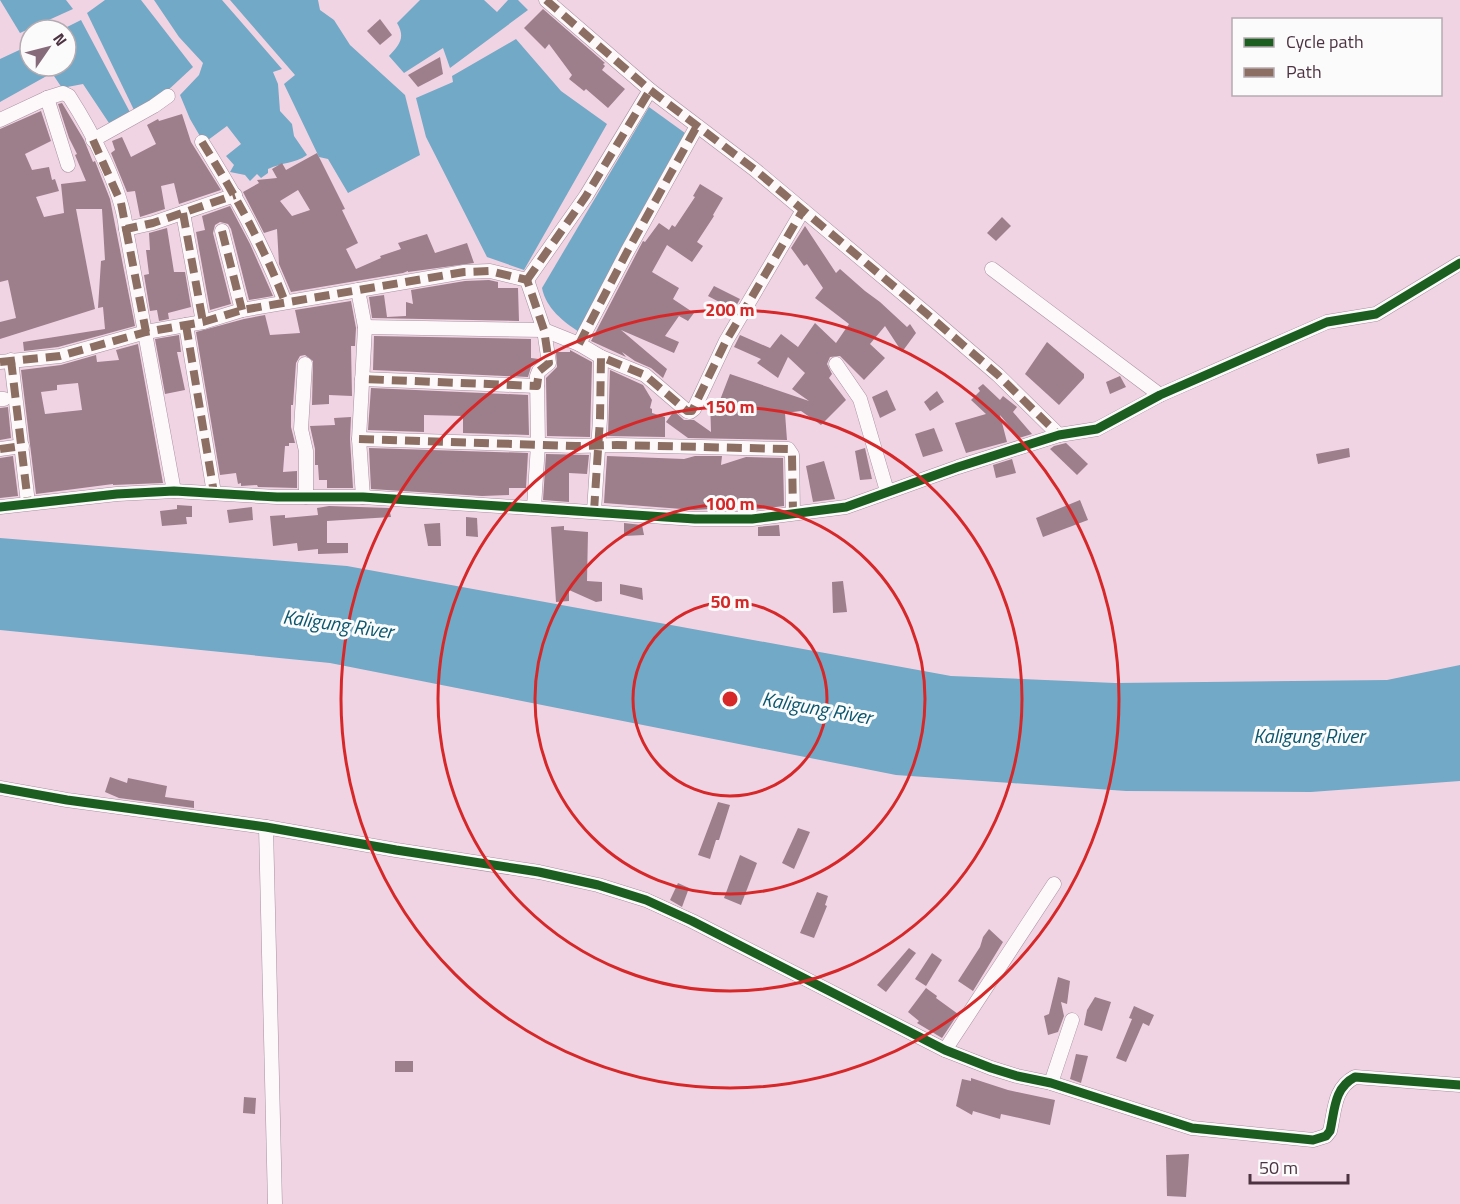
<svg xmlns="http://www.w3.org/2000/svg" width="1460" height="1204" font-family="'Titillium Web',sans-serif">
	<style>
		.water { fill: #72a9c6 }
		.building { fill: #9d7e8b; fill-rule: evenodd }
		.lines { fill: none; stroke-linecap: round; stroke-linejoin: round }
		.minor-casing { stroke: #a8919e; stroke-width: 15 }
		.minor { stroke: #fdf9fb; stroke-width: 14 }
		.quiet { stroke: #8d6e63; stroke-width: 8; stroke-dasharray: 15 8; stroke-linecap: butt }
		.cycleway-casing { stroke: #fbfbfb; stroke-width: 13 }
		.cycleway { stroke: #1b5e20; stroke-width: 9 }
		.ring { fill: none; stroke: #d62828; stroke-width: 3 }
		.labels { text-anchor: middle; stroke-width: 6; stroke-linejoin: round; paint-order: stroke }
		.water-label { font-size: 20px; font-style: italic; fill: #0a576f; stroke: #fbfbfb }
		.centre { fill: #d62828; stroke: #fbfbfb; stroke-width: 3 }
		.ring-label { font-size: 18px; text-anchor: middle; font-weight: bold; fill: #d62828; stroke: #fbfbfb; stroke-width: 6; stroke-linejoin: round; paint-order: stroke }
	</style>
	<rect width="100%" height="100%" fill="#f1d4e3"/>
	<g class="water">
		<polygon points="0,0 66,0 73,9 20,33"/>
		<polygon points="105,0 141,0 193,67 152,105 134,110 87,13"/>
		<path d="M154,0H222L282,69L273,72L278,84L280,111L292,124L294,136L307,155C294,164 283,162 268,169V173L261,178L257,174L250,181L245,175L230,172L234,165L226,156L241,144L227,126L204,143L190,119L180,95L199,75L203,63L179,37Z"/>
		<polygon points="230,0 318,0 320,10 334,20 350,45 405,95 420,155 348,193 328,159 319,157 284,84 295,75"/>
		<path d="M420,0H484L497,12L508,0H518L528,10L450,68L443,48L404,73L389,56C399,45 406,38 397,23Z"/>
		<polygon points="81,20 132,116 109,123 83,84 62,88 52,73 0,102 0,59 30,45 30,66 66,66 66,30 61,30"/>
		<polygon points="516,39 561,91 607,124 524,270 487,257 426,137 416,98 453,82 452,76"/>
		<path d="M649,107L685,133L581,333C563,322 546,308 542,288Z"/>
		<polygon points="0,538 347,566 951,676 1115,683 1387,680 1460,665 1460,781 1311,792 1126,791 896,775 330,663 0,630"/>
	</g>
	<g class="building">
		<polygon points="543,9 605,63 603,64 605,66 602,70 625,89 608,108 586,89 584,91 569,79 572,75 549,44 545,49 524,28"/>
		<polygon points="380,19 392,35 380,45 367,31"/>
		<polygon points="440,57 443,74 418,87 408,75"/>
		<polygon points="62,103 84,140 93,162 95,161 110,199 135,326 58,347 24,351 23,342 105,329 103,307 98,308 101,261 105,260 102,209 76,209 95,309 0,339 0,322 16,318 8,280 0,282 0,129 41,111 51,141 25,154 32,170 49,167 52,180 55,179 59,191 36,197 44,217 64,213 61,184 86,181 75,155 77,154 69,138 58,104"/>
		<polygon points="182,114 191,142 221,190 179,204 174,183 161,186 165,209 140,217 135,191 127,192 111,153 115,150 112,141 122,137 131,157 156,144 147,125 158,119 159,121"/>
		<path d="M317,153L345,209L342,210L358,243L346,249L356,269L381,258L380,256L401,249L398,243L427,234L435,253L467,243L474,263L408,272V271L403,273L291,292L279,264L277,229L264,233L243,192L259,183L257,180L277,178L272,169L282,163L286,170ZM298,190L310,210L292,216L280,201Z"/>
		<polygon points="700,184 723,198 713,215 714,216 697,242 703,246 692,262 667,245 652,272 679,288 673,299 694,313 688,321 679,316 665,336 679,342 674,353 621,330 667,369 663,378 651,368 635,361 622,352 626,357 591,341 643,241 645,242 659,223 669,230 672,225 675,227 695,197 693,196"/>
		<polygon points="230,206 250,244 273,296 249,300 231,229 228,224 220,222 215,225 213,233 231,304 210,310 196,232 205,230 202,216"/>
		<polygon points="1002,217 1011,226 996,241 987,233"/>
		<polygon points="805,226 836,273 840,269 865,291 880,302 907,327 910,324 916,333 902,352 885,326 870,344 885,358 864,380 840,356 830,357 827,364 832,374 829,378 846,400 821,425 801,411 785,413 787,440 688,438 666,422 674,411 684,420 694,420 711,432 710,399 720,400 730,374 809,401 792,389 805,373 788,357 778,378 757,363 761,359 734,347 740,335 770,348 781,334 798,347 815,323 836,343 849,324 815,298 823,288 807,264 804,266 791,248"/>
		<polygon points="167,228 174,272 185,272 191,307 168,313 169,319 159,321 157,310 150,311 144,275 149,274 146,250 150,250 149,233"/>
		<polygon points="489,280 498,282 498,288 518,288 519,321 372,318 369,297 384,295 387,317 406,316 406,302 413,304 411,290 465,281"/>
		<polygon points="714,286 740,299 734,310 708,296"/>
		<polygon points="351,301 356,328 355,346 351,346 352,396 329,395 329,404 312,405 313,361 305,355 300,356 296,363 293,405 291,405 291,427 295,443 289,443 289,446 285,446 283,472 297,471 297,488 258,487 257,485 241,486 241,483 238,484 236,473 220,475 196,332 244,319 265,315 270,335 300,333 295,310"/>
		<polygon points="179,335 181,352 177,352 185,390 165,394 155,339"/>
		<polygon points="374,336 531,339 531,358 539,359 531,367 528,377 373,370"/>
		<polygon points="1047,342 1084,374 1084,378 1059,405 1025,374"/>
		<path d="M138,344L163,483L113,485V484L36,494L21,370L61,365L96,355L97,362L119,360L116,350ZM78,383L82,410L45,414L41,392L57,390V385Z"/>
		<polygon points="570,350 592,362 590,437 547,436 546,378 557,367 556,352 570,352"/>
		<polygon points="610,370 643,385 652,400 650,408 652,409 652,413 665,417 665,437 608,436"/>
		<polygon points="1120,376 1126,387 1110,394 1106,382"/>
		<polygon points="983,384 1000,400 1003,396 1017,407 1013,412 1032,434 1019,438 1000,415 1007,442 966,453 955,423 986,414 971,400 980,391 978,388"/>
		<polygon points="371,388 528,395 529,435 463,433 463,416 424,415 424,432 368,430"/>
		<polygon points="887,390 896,410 880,418 872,397"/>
		<polygon points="937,391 944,402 930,411 924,402"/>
		<polygon points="8,407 11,438 0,440 0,408"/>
		<polygon points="351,417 350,439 353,488 327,488 327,480 319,480 318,465 315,465 315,449 310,426 335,425 334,418"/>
		<polygon points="934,428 943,451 923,457 915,434"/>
		<polygon points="1066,443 1088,464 1077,475 1050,449 1054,446"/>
		<polygon points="369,448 528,453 526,488 509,488 509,495 482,496 371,489"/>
		<polygon points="865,448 872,479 860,480 855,451"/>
		<polygon points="1349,448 1350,457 1318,464 1316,454"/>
		<polygon points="546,454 589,455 587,474 569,473 569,502 543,500"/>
		<polygon points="13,456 18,496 0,498 0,458"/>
		<polygon points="607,456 684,459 695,456 722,456 721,465 746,457 783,458 784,506 751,510 743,510 743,507 695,510 604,503"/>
		<polygon points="1012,459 1016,473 996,478 993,465"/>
		<polygon points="824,461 835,499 813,502 806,466"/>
		<polygon points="1080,500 1088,520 1043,537 1036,518"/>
		<polygon points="177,505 192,506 192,517 186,517 187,524 162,526 160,511 177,509"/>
		<polygon points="329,506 389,508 391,517 327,521 327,543 348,543 348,553 318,554 318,549 298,551 297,543 273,546 270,516 285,515 285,518 318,515 317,508"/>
		<polygon points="252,507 253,520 229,523 227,510"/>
		<polygon points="466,517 477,518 478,537 466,536"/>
		<polygon points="440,523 441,546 428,546 424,524"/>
		<polygon points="624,523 642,525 644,535 624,536"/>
		<polygon points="779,525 780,536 758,536 758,527"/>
		<polygon points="564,526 564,530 588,532 587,581 602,582 602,601 596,602 569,590 569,601 556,602 551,527"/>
		<polygon points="843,581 847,612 833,613 832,582"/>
		<polygon points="620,584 642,588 643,600 620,594"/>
		<polygon points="110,777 127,783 128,778 167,786 165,797 194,801 194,808 119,798 105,792"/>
		<polygon points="718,802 730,805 719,840 716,840 710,859 698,855"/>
		<polygon points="798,828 810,832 794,869 782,863"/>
		<polygon points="740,855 757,863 741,905 724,898"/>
		<polygon points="678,883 689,888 682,907 670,900"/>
		<polygon points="817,892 828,896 825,905 827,906 814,938 800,933"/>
		<polygon points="989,929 1003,942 973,991 958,981 980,947 983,937"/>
		<polygon points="909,948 916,953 886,992 877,985"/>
		<polygon points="932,953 942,960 926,986 915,979"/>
		<polygon points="1058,977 1070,981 1067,1004 1061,1002 1064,1016 1058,1032 1048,1035 1044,1016 1049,1014"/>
		<polygon points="926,988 937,996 936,998 958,1014 942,1038 917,1023 919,1021 908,1012"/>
		<polygon points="1095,997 1111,1002 1102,1031 1084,1025 1087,1010"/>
		<polygon points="1134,1006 1154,1015 1149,1026 1143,1023 1126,1062 1116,1058 1132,1019 1129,1018"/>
		<polygon points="1076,1054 1088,1056 1081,1083 1070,1079"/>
		<rect x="395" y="1061" width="18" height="11"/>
		<polygon points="971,1078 1008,1090 1055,1100 1050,1125 1001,1114 1000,1119 973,1111 972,1115 956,1106 962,1079 971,1081"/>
		<polygon points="244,1097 256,1098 255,1114 243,1113"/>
		<polygon points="1189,1154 1186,1197 1167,1196 1166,1155"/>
	</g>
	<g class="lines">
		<defs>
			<g id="minor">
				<polyline points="546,0 650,90 754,169 927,314 998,375 1059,435"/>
				<polyline points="47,98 68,165"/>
				<path d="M0,120L47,98L63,93L69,96C91,130 122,189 126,229L153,223L235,195"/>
				<polyline points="93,140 154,106 168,96"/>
				<path d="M202,142C235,195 263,244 285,302"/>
				<polyline points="183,213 203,322"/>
				<polyline points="126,229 174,491"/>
				<polyline points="222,231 242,310"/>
				<polyline points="992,269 1160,395"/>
				<polyline points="527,280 586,196 650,90"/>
				<polyline points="358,290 365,327"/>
				<polyline points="186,325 214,493"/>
				<polyline points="579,344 627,252 697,126"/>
				<polyline points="11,360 28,503"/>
				<polyline points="0,362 60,356 146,332 203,322 242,310 464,272 490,271 527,280 544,330 549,363 539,371 537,376 538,445 534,507"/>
				<polyline points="305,364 301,429 306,451 306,497"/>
				<polyline points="836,364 860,399 887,491"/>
				<polyline points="362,379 537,386"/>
				<polyline points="0,399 4,399"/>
				<polyline points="359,439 576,446 617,445 788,449 792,455 793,513"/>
				<polyline points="0,449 22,446"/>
				<polyline points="363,497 359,439 365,327 544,330 579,344 601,357 645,375 687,411 690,412 694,409 726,341 803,210"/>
				<polyline points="0,507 117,494 174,491 277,497 363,497 695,519 752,519 846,507 958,467 1059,435 1097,429 1160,395 1327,322 1376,314 1460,263"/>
				<polyline points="594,511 600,419 601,357"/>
				<path d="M0,788L67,800L266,827L396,850L539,872L598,885L646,900L692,921L945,1050L991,1068L1017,1076L1051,1083L1192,1128L1313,1140L1326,1136L1330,1131C1335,1109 1334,1088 1355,1077L1460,1085"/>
				<polyline points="266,827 275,1204"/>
				<polyline points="945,1050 1054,884"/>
				<polyline points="1051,1083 1072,1020"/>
			</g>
		</defs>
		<use href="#minor" class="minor-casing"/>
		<use href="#minor" class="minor"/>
		<g class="quiet">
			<polyline points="546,0 650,90 754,169 927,314 998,375 1059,435"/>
			<polyline points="93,140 121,203 126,229 153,223 235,195"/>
			<path d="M202,142C235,195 263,244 285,302"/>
			<polyline points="183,213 203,322"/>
			<polyline points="126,229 146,332"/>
			<polyline points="222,231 242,310"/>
			<polyline points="527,280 586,196 650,90"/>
			<polyline points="186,325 214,493"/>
			<polyline points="579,344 627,252 697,126"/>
			<polyline points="11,360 28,503"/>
			<polyline points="0,362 60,356 146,332 203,322 242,310 464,272 490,271 527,280 544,330 549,363 539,371 537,386 362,379"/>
			<polyline points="359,439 576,446 617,445 788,449 792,455 793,513"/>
			<polyline points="0,449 22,446"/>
			<polyline points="594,511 600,419 601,357 645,375 687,411 692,411 726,341 803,210"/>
		</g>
		<defs>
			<g id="cycleway">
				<polyline points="0,507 117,494 174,491 277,497 363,497 695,519 752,519 846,507 958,467 1059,435 1097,429 1160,395 1327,322 1376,314 1460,263"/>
				<path d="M0,788L67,800L266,827L396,850L539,872L598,885L646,900L692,921L945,1050L991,1068L1017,1076L1051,1083L1192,1128L1313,1140L1326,1136L1330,1131C1335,1109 1334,1088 1355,1077L1460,1085"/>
			</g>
		</defs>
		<use href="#cycleway" class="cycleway-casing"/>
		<use href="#cycleway" class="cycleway"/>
	</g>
	<g class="ring">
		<circle cx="730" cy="699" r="97"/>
		<circle cx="730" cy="699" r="195"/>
		<circle cx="730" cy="699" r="292"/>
		<circle cx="730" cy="699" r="389"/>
	</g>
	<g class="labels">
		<g class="water-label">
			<text transform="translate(338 624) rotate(8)" y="7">Kaligung River</text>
			<text transform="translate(817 708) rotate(10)" y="7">Kaligung River</text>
			<text x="1309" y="743">Kaligung River</text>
		</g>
	</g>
	<circle cx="730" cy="699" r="9" class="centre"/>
	<g class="ring-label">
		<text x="730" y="316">200 m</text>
		<text x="730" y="413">150 m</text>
		<text x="730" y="510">100 m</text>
		<text x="730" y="608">50 m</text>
	</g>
	<rect x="1232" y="18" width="210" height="78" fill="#fbfbfb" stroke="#b5abb1" stroke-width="1.5"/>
	<rect x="1244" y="38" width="30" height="9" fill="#1b5e20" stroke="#b5abb1" stroke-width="1.5"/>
	<text x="1286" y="48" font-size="18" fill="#4d3341">Cycle path</text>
	<rect x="1244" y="68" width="30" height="9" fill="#8d6e63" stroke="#b5abb1" stroke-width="1.5"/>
	<text x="1286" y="78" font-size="18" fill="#4d3341">Path</text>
	<g transform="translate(48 48) rotate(55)"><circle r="28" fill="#fbfbfb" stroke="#b5abb1" stroke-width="1.5"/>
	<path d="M0-4.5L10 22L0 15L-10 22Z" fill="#866b7a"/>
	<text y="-9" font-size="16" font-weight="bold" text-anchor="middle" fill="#4d3341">N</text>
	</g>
	<path d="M1250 1174v9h98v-9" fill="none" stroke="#4d3341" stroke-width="3"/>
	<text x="1259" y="1174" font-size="18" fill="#4d3341" stroke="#fbfbfb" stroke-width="4.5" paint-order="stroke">50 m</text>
</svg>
